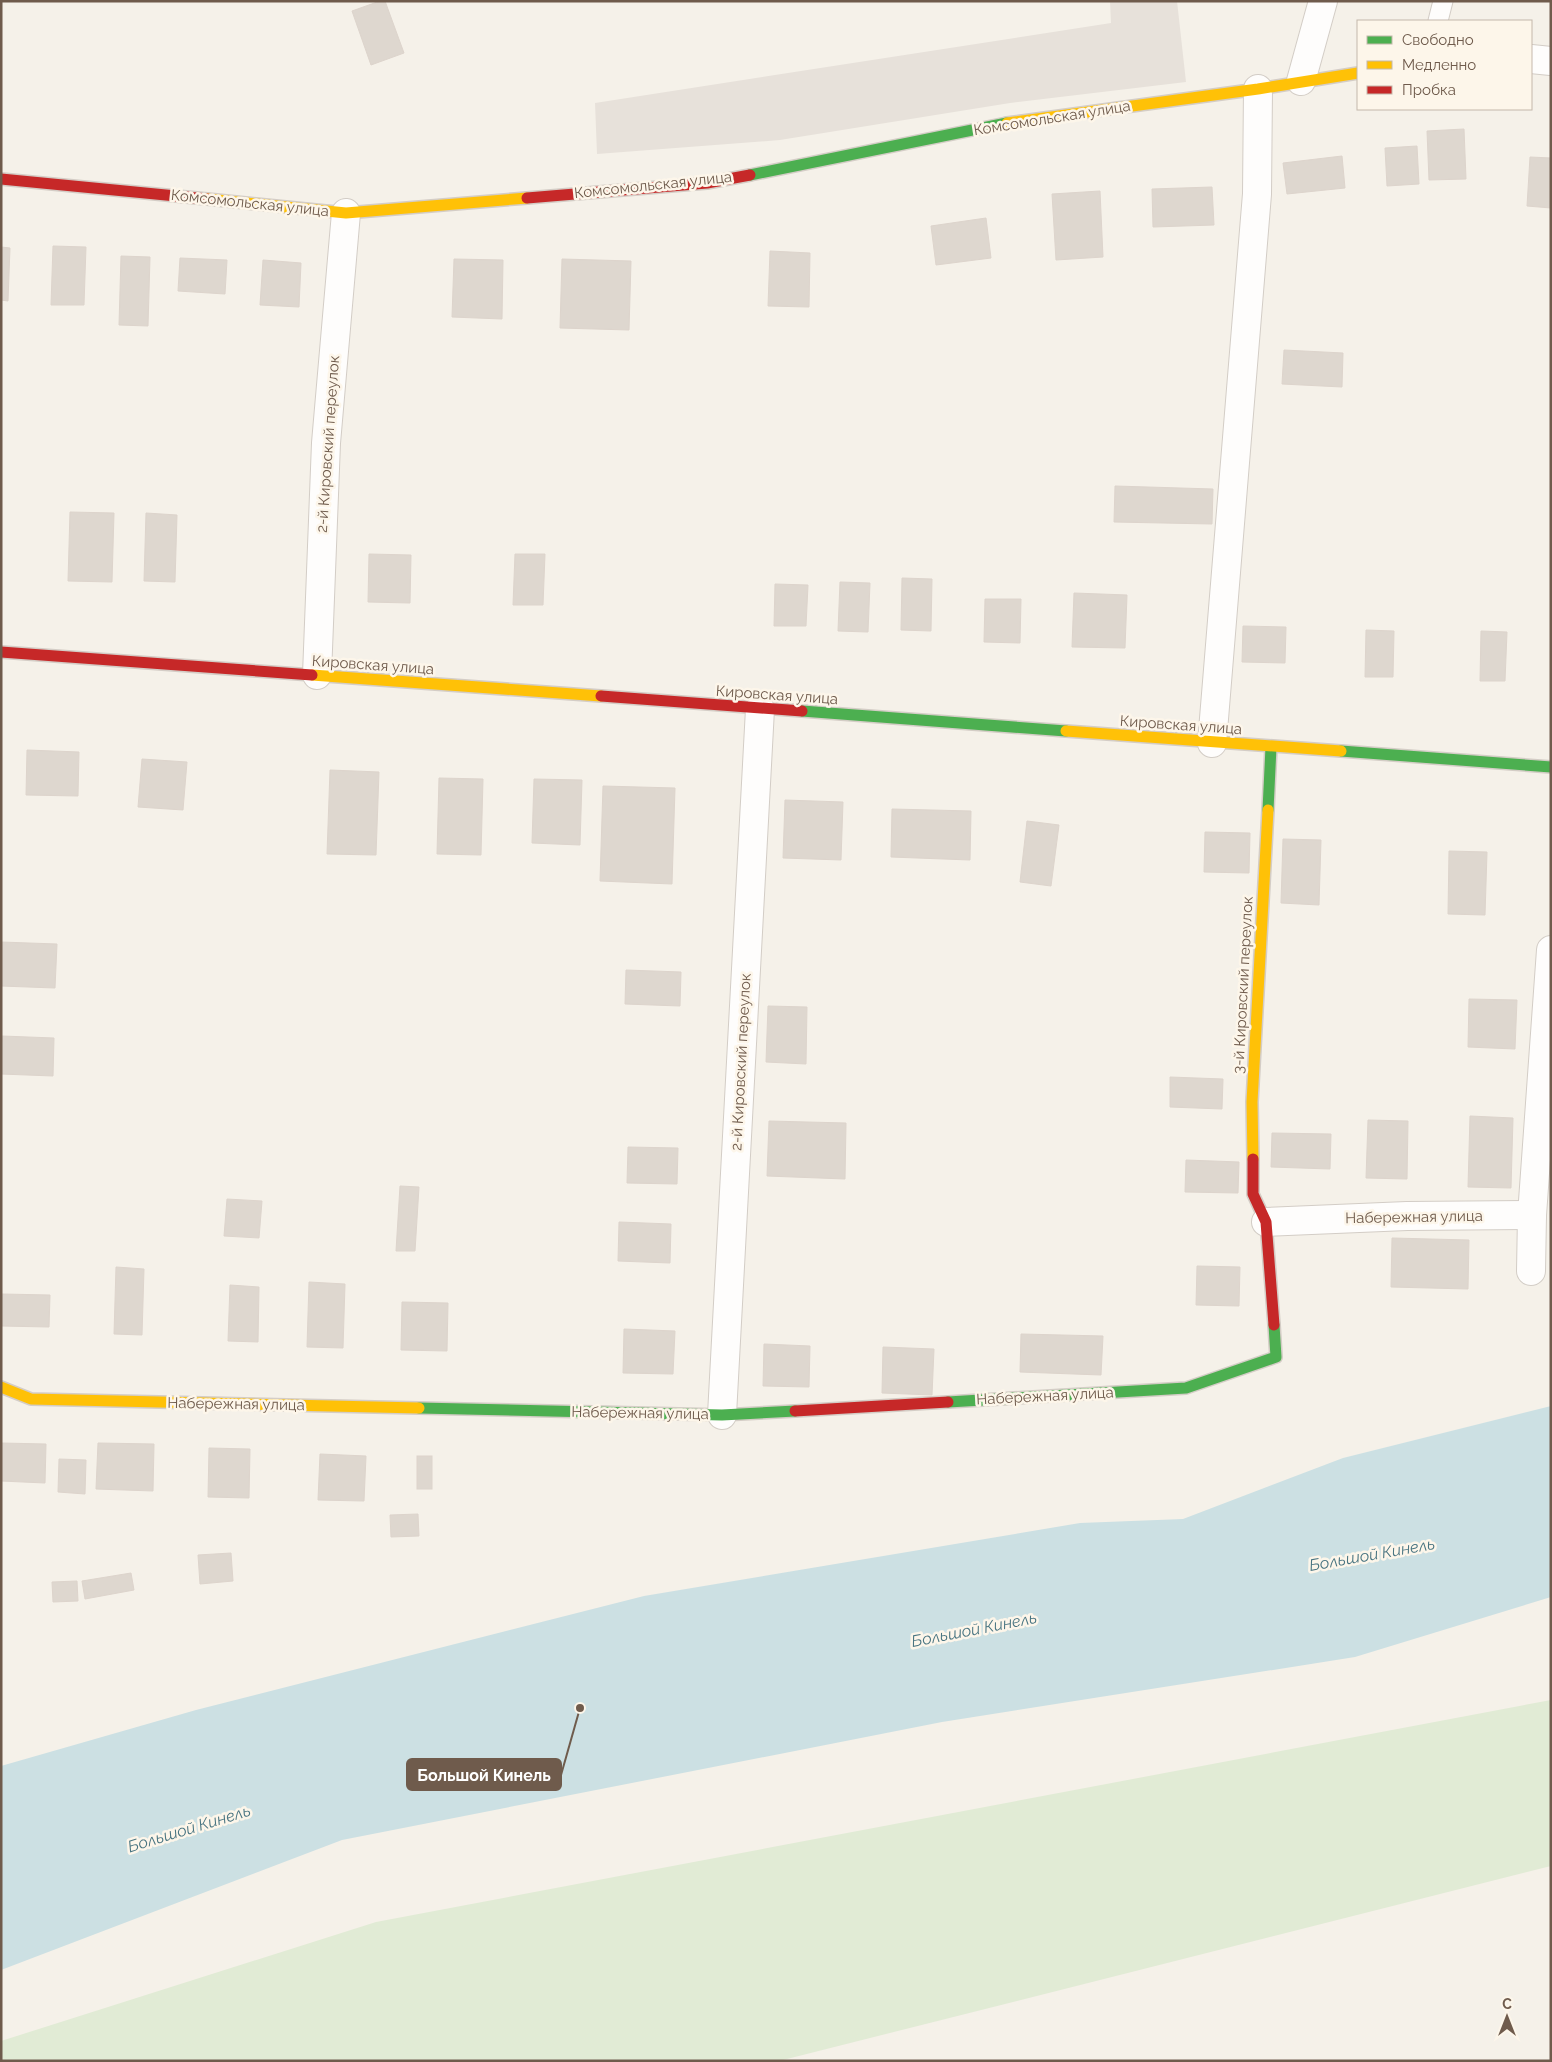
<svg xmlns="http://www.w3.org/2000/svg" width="1552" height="2062" font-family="Raleway,sans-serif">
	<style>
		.industrial { fill: #e7e1da }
		.green { fill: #e1ebd5 }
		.water { fill: #cce0e3 }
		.building { fill: #ded7cf; stroke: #ddd4cc }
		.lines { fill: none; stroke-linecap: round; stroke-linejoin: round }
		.lane-casing { stroke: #d3cdc6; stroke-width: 21 }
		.street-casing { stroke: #d3cdc6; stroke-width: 30 }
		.fast-casing { stroke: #d4cdc6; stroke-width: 14 }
		.slow-casing { stroke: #d4cdc6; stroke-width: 14 }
		.jam-casing { stroke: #d4cdc6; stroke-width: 14 }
		.lane { stroke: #fefdfc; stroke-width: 19 }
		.street { stroke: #fefdfc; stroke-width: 28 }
		.fast { stroke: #4caf50; stroke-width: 11 }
		.slow { stroke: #ffc107; stroke-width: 11 }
		.jam { stroke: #c62828; stroke-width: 11 }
		.labels { text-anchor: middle; stroke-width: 5; stroke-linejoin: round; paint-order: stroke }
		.street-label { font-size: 15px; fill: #6f5b4c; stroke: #fdf6ea }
		.water-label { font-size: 16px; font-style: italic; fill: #487481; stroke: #fdf6ea }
		.leader { fill: none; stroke: #6f5b4c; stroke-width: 2 }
		.callout-dot { fill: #6f5b4c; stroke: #fdf6ea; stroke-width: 2 }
		.callout { fill: #6f5b4c; stroke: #6f5b4c; stroke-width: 2 }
		.callout-label { font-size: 16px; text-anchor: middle; font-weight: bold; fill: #fff }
	</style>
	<rect width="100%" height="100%" fill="#f5f1e9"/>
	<polygon class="industrial" points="1110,1 1177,1 1186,82 1010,103 780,140 597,154 595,103 1111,23"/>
	<polygon class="green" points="1551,1700 1551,1866 779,2061 1,2061 1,2041 376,1922"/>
	<polygon class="water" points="1551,1406 1551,1597 1355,1657 942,1722 342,1840 1,1970 1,1766 196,1710 644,1596 1080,1523 1183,1519 1343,1458"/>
	<g class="building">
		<polygon points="380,1 385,1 404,53 371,65 352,11"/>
		<polygon points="1464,129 1466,179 1429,180 1427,131"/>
		<polygon points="1417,146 1419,184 1387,186 1385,148"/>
		<polygon points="1342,156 1345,188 1287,194 1283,163"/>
		<polygon points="1530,157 1551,158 1551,208 1527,206"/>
		<polygon points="1212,187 1214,225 1153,227 1152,189"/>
		<polygon points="1100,191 1103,257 1056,260 1052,194"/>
		<polygon points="986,218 991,258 936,265 931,226"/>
		<polygon points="53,246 86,247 84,305 51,305"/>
		<polygon points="1,247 10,248 8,301 1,300"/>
		<polygon points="770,251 810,253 809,307 768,306"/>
		<polygon points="121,256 150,257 148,326 119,325"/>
		<polygon points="180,258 227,260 225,294 178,291"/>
		<polygon points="454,259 503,260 502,319 452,317"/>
		<polygon points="562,259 631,261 629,330 560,328"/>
		<polygon points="263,260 301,263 299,307 260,305"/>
		<polygon points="1284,350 1343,353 1342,387 1282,384"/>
		<polygon points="1115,486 1213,489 1212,524 1114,522"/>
		<polygon points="70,512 114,513 112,582 68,581"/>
		<polygon points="146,513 177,515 175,582 144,581"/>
		<polygon points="369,554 411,555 410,603 368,602"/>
		<polygon points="515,554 545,554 543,605 513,605"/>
		<polygon points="902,578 932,579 931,631 901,630"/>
		<polygon points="840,582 870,583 868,632 838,631"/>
		<polygon points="775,584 808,585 806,626 774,626"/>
		<polygon points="1074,593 1127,595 1125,648 1072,647"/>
		<polygon points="985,599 1021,599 1020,643 984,642"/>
		<polygon points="1243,626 1286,627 1285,663 1242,662"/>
		<polygon points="1366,630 1394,631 1393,677 1365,677"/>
		<polygon points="1481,631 1507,632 1505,681 1480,681"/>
		<polygon points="27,750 79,752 78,796 26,795"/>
		<polygon points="142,759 187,762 183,810 138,807"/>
		<polygon points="330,770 379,772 376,855 327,854"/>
		<polygon points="439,778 483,779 481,855 437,854"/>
		<polygon points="534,779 582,780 580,845 532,843"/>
		<polygon points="603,786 675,788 672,884 600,881"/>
		<polygon points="785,800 843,802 841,860 783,858"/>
		<polygon points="892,809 971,811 970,860 891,857"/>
		<polygon points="1027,821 1059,825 1051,886 1020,882"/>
		<polygon points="1205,832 1250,833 1249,873 1204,872"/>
		<polygon points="1283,839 1321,840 1319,905 1281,903"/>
		<polygon points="1449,851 1487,852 1485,915 1448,914"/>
		<polygon points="1,942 57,944 55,988 1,986"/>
		<polygon points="626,970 681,972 680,1006 625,1004"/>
		<polygon points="1469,999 1517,1000 1515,1049 1468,1047"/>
		<polygon points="768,1006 807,1007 806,1064 766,1062"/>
		<polygon points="2,1036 54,1038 53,1076 1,1074"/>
		<polygon points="1170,1077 1223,1079 1222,1109 1170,1107"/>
		<polygon points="1470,1116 1513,1118 1511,1188 1468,1187"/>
		<polygon points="1368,1120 1408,1121 1407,1179 1366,1178"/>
		<polygon points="769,1121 846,1123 845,1179 767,1176"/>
		<polygon points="1272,1133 1331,1134 1330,1169 1271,1167"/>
		<polygon points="628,1147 678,1148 677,1184 627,1183"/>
		<polygon points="1186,1160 1239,1162 1238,1193 1185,1192"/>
		<polygon points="400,1186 419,1187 415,1251 396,1251"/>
		<polygon points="227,1199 262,1201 259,1238 224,1236"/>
		<polygon points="619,1222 671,1224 670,1263 618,1261"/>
		<polygon points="1392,1238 1469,1240 1468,1289 1391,1287"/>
		<polygon points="1197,1266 1240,1267 1239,1306 1196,1305"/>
		<polygon points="116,1267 144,1269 142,1335 114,1334"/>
		<polygon points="309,1282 345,1284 343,1348 307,1347"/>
		<polygon points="230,1285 259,1287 258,1342 228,1341"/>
		<polygon points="2,1294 50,1295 49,1327 1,1326"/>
		<polygon points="402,1302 448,1303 447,1351 401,1350"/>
		<polygon points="624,1329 675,1331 673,1374 623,1373"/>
		<polygon points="1021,1334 1103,1336 1101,1375 1020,1372"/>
		<polygon points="764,1344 810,1346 809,1387 763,1386"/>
		<polygon points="883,1347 934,1349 932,1395 882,1393"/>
		<polygon points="1,1443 46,1444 45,1483 1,1481"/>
		<polygon points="98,1443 154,1444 153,1491 96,1489"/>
		<polygon points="209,1448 250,1449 249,1498 208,1497"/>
		<polygon points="320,1454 366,1456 364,1501 318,1500"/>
		<rect x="417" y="1456" width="15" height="33"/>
		<polygon points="59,1459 86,1460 85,1494 58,1492"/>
		<polygon points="418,1514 419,1536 391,1537 390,1515"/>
		<polygon points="231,1553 233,1581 200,1584 198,1555"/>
		<polygon points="131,1573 134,1590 85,1599 82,1581"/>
		<polygon points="77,1581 78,1601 53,1602 52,1582"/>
	</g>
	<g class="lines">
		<defs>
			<polyline id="lane" points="1438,21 1443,1"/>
			<g id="street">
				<polyline points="1531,59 1551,61"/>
				<polyline points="1301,81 1323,1"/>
				<polyline points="317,675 326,443 346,213"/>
				<polyline points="1212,743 1257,194 1258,89"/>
				<polyline points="1266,1222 1407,1216 1532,1215"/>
				<polyline points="1531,1271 1532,1215 1551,950"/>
				<polyline points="722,1415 760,709"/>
			</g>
			<g id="fast">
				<polyline points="750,175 1007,123"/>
				<polyline points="802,711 1066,731"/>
				<polyline points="1341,751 1551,767"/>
				<polyline points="1268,810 1271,747"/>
				<polyline points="948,1402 1186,1388 1276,1357 1274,1325"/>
				<polyline points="419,1408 722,1415 795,1411"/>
			</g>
			<g id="slow">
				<polyline points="1007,123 1258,89 1358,73"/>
				<polyline points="207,199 346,213 527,198"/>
				<polyline points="312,675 601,696"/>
				<polyline points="1066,731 1341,751"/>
				<polyline points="1253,1159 1252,1102 1268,810"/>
				<polyline points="1,1387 31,1399 419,1408"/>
			</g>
			<g id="jam">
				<polyline points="1,179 207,199"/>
				<polyline points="527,198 707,183 750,175"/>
				<polyline points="1,652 312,675"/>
				<polyline points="601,696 802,711"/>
				<polyline points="1253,1159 1253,1194 1266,1222 1274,1325"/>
				<polyline points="795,1411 948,1402"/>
			</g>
		</defs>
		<use href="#lane" class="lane-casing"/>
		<use href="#street" class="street-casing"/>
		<use href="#fast" class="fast-casing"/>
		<use href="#slow" class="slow-casing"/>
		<use href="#jam" class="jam-casing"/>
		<use href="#lane" class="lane"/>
		<use href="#street" class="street"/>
		<use href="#fast" class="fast"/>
		<use href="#slow" class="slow"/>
		<use href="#jam" class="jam"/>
	</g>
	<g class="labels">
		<g class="street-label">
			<text transform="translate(1052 118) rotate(-9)" y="5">Комсомольская улица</text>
			<text transform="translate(653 185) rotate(-6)" y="5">Комсомольская улица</text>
			<text transform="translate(250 203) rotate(6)" y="5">Комсомольская улица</text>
			<text transform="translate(328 444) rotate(-86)" y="5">2-й Кировский переулок</text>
			<text transform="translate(373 665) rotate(4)" y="5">Кировская улица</text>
			<text transform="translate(777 695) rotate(4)" y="5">Кировская улица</text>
			<text transform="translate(1181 725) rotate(4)" y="5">Кировская улица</text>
			<text transform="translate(1243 985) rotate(-87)" y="5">3-й Кировский переулок</text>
			<text transform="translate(741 1062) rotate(-87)" y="5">2-й Кировский переулок</text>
			<text transform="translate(1414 1217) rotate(-1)" y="5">Набережная улица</text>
			<text transform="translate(1045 1396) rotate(-3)" y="5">Набережная улица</text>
			<text transform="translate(236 1404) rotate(1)" y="5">Набережная улица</text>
			<text transform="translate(640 1413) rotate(1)" y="5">Набережная улица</text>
		</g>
		<g class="water-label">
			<text transform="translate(1372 1554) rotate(-10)" y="6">Большой Кинель</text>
			<text transform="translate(974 1629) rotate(-11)" y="6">Большой Кинель</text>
			<text transform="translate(189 1828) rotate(-17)" y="6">Большой Кинель</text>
		</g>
	</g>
	<path class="leader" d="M580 1708L561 1775"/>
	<circle class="callout-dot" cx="580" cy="1708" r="5"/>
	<rect class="callout" x="407" y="1759" width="154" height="31" rx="5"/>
	<g class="callout-label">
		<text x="484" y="1781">Большой Кинель</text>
	</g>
	<rect width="1552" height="2062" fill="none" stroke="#6f5b4c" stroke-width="5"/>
	<rect x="1357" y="20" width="175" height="90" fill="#fdf6ea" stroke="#c4b8ab"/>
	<rect x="1367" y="36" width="25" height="8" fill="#4caf50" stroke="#c4b8ab"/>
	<text x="1402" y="45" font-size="15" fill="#6f5b4c">Свободно</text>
	<rect x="1367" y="61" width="25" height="8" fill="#ffc107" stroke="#c4b8ab"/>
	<text x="1402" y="70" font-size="15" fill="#6f5b4c">Медленно</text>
	<rect x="1367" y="86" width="25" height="8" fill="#c62828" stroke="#c4b8ab"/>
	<text x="1402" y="95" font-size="15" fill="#6f5b4c">Пробка</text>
	<g transform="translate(1507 2017)" stroke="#fdf6ea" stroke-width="4" paint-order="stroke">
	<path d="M0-4L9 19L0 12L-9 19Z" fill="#6f5b4c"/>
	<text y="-8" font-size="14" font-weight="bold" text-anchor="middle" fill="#6f5b4c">С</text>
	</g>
</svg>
